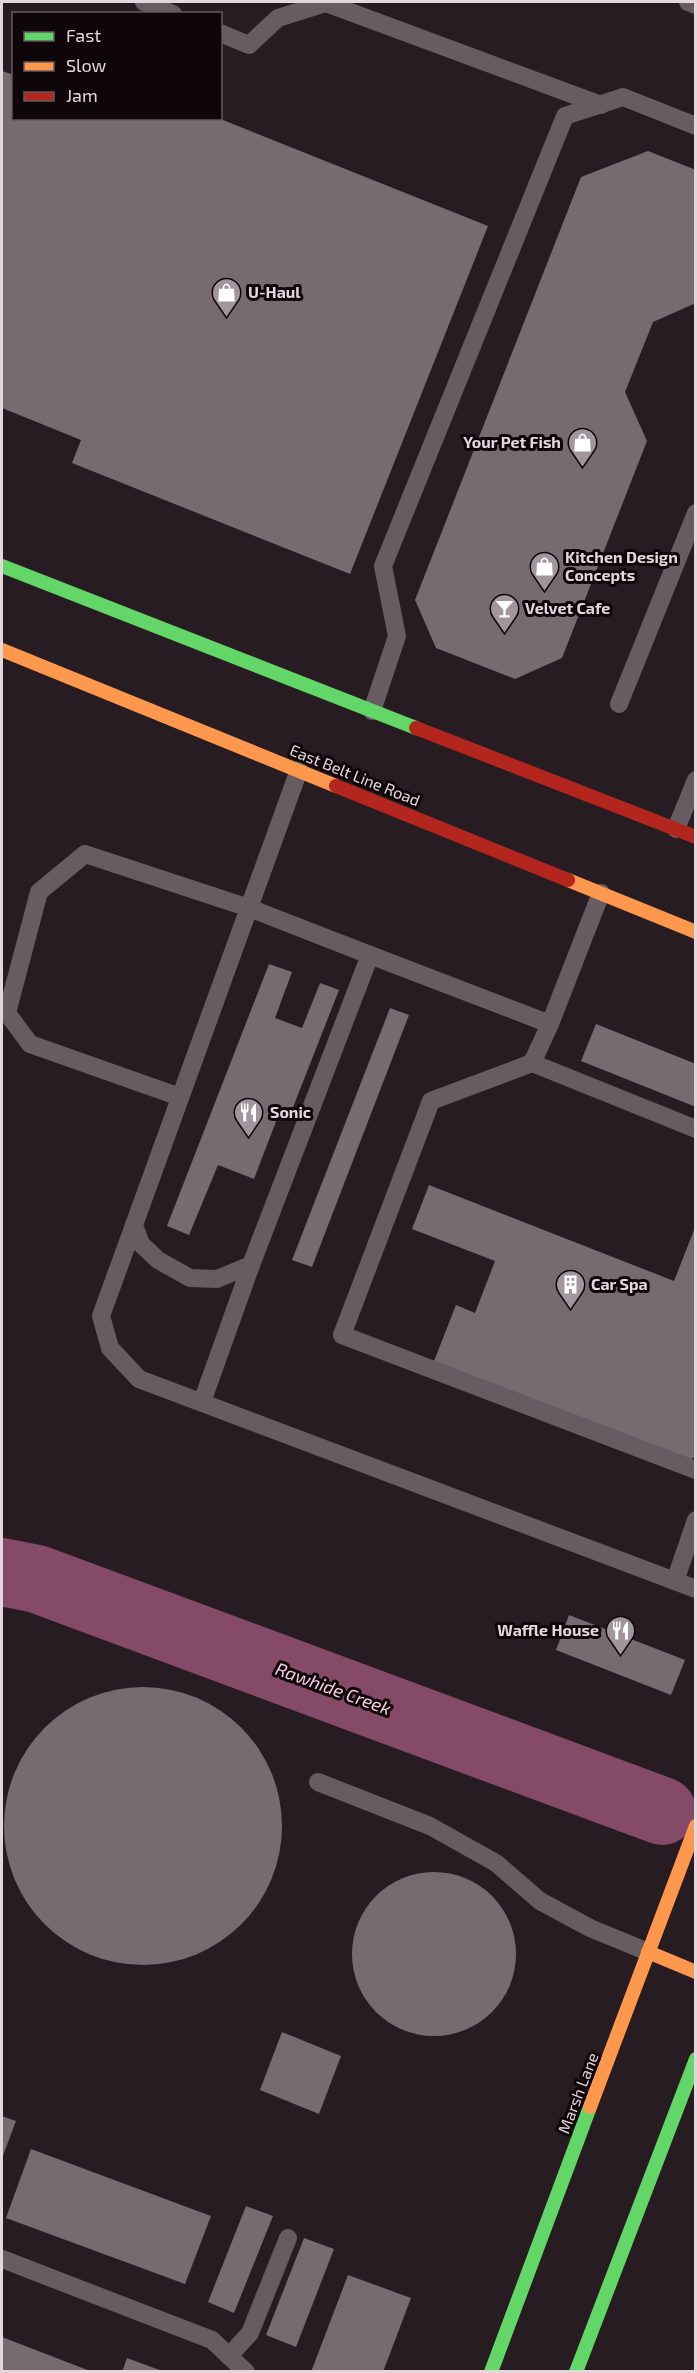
<svg xmlns="http://www.w3.org/2000/svg" width="697" height="2373" font-family="'Exo 2',sans-serif">
	<style>
		.lines { fill: none; stroke-linecap: round; stroke-linejoin: round }
		.river { stroke: #854a68; stroke-width: 68 }
		.building { fill: #766c70 }
		.lane { stroke: #675c61; stroke-width: 18 }
		.fast { stroke: #63d668; stroke-width: 14 }
		.slow { stroke: #ff974d; stroke-width: 14 }
		.jam { stroke: #b3261e; stroke-width: 14 }
		.labels { text-anchor: middle; stroke-width: 6; stroke-linejoin: round; paint-order: stroke }
		.poi-label { font-size: 16px; font-weight: bold; fill: #e4d6dc; stroke: #0e0609; text-anchor: start }
		.street-label { font-size: 16px; fill: #e4d6dc; stroke: #0e0609 }
		.water-label { font-size: 18px; font-style: italic; fill: #f6cee0; stroke: #0e0609 }
	</style>
	<rect width="100%" height="100%" fill="#271c21"/>
	<g class="lines">
		<polyline class="river" points="2,1572 37,1579 662,1811"/>
	</g>
	<g class="building">
		<polygon points="2,71 14,75 14,118 218,118 488,226 350,574 72,463 81,440 2,408"/>
		<polygon points="648,151 696,170 696,303 653,322 625,392 647,441 562,658 515,679 436,648 415,600 581,177"/>
		<polygon points="269,964 292,972 275,1018 302,1028 320,983 339,990 290,1115 280,1111 254,1179 218,1165 189,1235 167,1226"/>
		<polygon points="390,1008 409,1015 312,1267 292,1260"/>
		<polygon points="596,1024 696,1064 696,1107 581,1061"/>
		<polygon points="429,1185 674,1281 696,1225 696,1457 688,1460 434,1361 456,1305 475,1313 495,1261 412,1229"/>
		<polygon points="569,1615 685,1660 671,1695 556,1650"/>
		<circle cx="143" cy="1826" r="139"/>
		<circle cx="434" cy="1954" r="82"/>
		<polygon points="282,2032 341,2056 319,2114 260,2090"/>
		<polygon points="2,2116 16,2121 2,2158"/>
		<polygon points="31,2149 211,2216 185,2284 6,2218"/>
		<polygon points="246,2206 273,2216 234,2313 208,2302"/>
		<polygon points="304,2238 334,2249 296,2347 266,2335"/>
		<polygon points="348,2275 411,2298 383,2372 311,2372"/>
		<polygon points="2,2337 90,2371 90,2372 2,2372"/>
		<polygon points="127,2358 162,2371 162,2372 122,2372"/>
	</g>
	<g class="lines">
		<g class="lane">
			<polyline points="144,2 173,14"/>
			<polyline points="688,2 696,5"/>
			<polyline points="220,33 249,45 278,18 326,3 601,105"/>
			<polyline points="619,704 696,513"/>
			<polyline points="372,711 397,636 383,566 565,116 623,97 696,126"/>
			<polyline points="676,829 696,780"/>
			<polyline points="370,955 550,1024 601,893"/>
			<polyline points="550,1024 532,1063 696,1129"/>
			<polyline points="532,1063 431,1101 342,1335 696,1470"/>
			<path d="M180,1097L30,1044L7,1013L39,892L85,854L249,908L370,955L251,1265L217,1279L190,1278L158,1260L141,1244L134,1225C189,1073 244,922 299,770"/>
			<polyline points="134,1225 101,1316 110,1348 139,1379 696,1589"/>
			<polyline points="202,1402 251,1265"/>
			<polyline points="675,1581 696,1520"/>
			<polyline points="318,1782 430,1826 496,1863 540,1901 590,1928 648,1952"/>
			<polyline points="2,2259 212,2340 246,2372"/>
			<polyline points="229,2356 250,2333 288,2238"/>
		</g>
		<g class="fast">
			<polyline points="2,566 416,728"/>
			<polyline points="491,2372 590,2107"/>
			<polyline points="576,2372 696,2059"/>
		</g>
		<g class="slow">
			<polyline points="2,650 336,786"/>
			<polyline points="568,880 696,932"/>
			<polyline points="648,1952 696,1972"/>
			<polyline points="590,2107 696,1826"/>
		</g>
		<g class="jam">
			<polyline points="416,728 696,837"/>
			<polyline points="336,786 568,880"/>
		</g>
	</g>
	<defs>
		<symbol id="shop-pin" viewBox="-11 -11 22 30"><path d="M0 17L-7.5 6A9.5 9.5 0 1 1 7.5 6Z" fill="#a2959b" stroke="#0e0609"/><path d="M-5-2.5h2.3a2.7 3.5 0 0 1 5.4 0H5L5.5 6h-11ZM-1.5-2.5h3a1.5 2.3 0 0 0-3 0Z" fill="#fff"/></symbol>
		<symbol id="bar-pin" viewBox="-11 -11 22 30"><path d="M0 17L-7.5 6A9.5 9.5 0 1 1 7.5 6Z" fill="#a2959b" stroke="#0e0609"/><path d="M-6-5H6L.8 .8V4.5H3.5V6h-7V4.5H-.8V.8Z" fill="#fff"/></symbol>
		<symbol id="restaurant-pin" viewBox="-11 -11 22 30"><path d="M0 17L-7.5 6A9.5 9.5 0 1 1 7.5 6Z" fill="#a2959b" stroke="#0e0609"/><path d="M-5-6h1v4h1v-4h1v4h1v-4h1v5L-1.5 .5V6h-2V.5L-5-1ZM5-6V6H3V1.5H1.5Q1.5-4 5-6Z" fill="#fff"/></symbol>
		<symbol id="building-pin" viewBox="-11 -11 22 30"><path d="M0 17L-7.5 6A9.5 9.5 0 1 1 7.5 6Z" fill="#a2959b" stroke="#0e0609"/><path d="M-4-6H4V6H1V3H-1V6H-4ZM-2.5-4.3h1.7v1.8h-1.7ZM.8-4.3h1.7v1.8H.8ZM-2.5-1h1.7V.8h-1.7ZM.8-1h1.7V.8H.8Z" fill="#fff"/></symbol>
	</defs>
	<g fill-rule="evenodd">
		<use href="#shop-pin" x="210" y="276" width="33" height="45"/>
		<use href="#shop-pin" x="566" y="426" width="33" height="45"/>
		<use href="#shop-pin" x="528" y="550" width="33" height="45"/>
		<use href="#bar-pin" x="488" y="592" width="33" height="45"/>
		<use href="#restaurant-pin" x="232" y="1096" width="33" height="45"/>
		<use href="#building-pin" x="554" y="1268" width="33" height="45"/>
		<use href="#restaurant-pin" x="604" y="1614" width="33" height="45"/>
	</g>
	<g class="labels">
		<g class="poi-label">
			<text x="248" y="298">U-Haul</text>
			<text x="561" y="448" text-anchor="end">Your Pet Fish</text>
			<text x="565" y="563">Kitchen Design<tspan x="565" dy="18">Concepts</tspan></text>
			<text x="525" y="614">Velvet Cafe</text>
			<text x="270" y="1118">Sonic</text>
			<text x="591" y="1290">Car Spa</text>
			<text x="599" y="1636" text-anchor="end">Waffle House</text>
		</g>
		<g class="street-label">
			<text transform="translate(355 775) rotate(22)" y="6">East Belt Line Road</text>
			<text transform="translate(578 2093) rotate(-69)" y="6">Marsh Lane</text>
		</g>
		<g class="water-label">
			<text transform="translate(333 1689) rotate(20)" y="6">Rawhide Creek</text>
		</g>
	</g>
	<rect width="697" height="2373" fill="none" stroke="#e4d6dc" stroke-width="6"/>
	<rect x="12" y="12" width="210" height="108" fill="#0e0609" stroke="#64595d" stroke-width="1.5"/>
	<rect x="24" y="32" width="30" height="9" fill="#63d668" stroke="#64595d" stroke-width="1.5"/>
	<text x="66" y="42" font-size="18" fill="#e4d6dc">Fast</text>
	<rect x="24" y="62" width="30" height="9" fill="#ff974d" stroke="#64595d" stroke-width="1.5"/>
	<text x="66" y="72" font-size="18" fill="#e4d6dc">Slow</text>
	<rect x="24" y="92" width="30" height="9" fill="#b3261e" stroke="#64595d" stroke-width="1.5"/>
	<text x="66" y="102" font-size="18" fill="#e4d6dc">Jam</text>
</svg>
